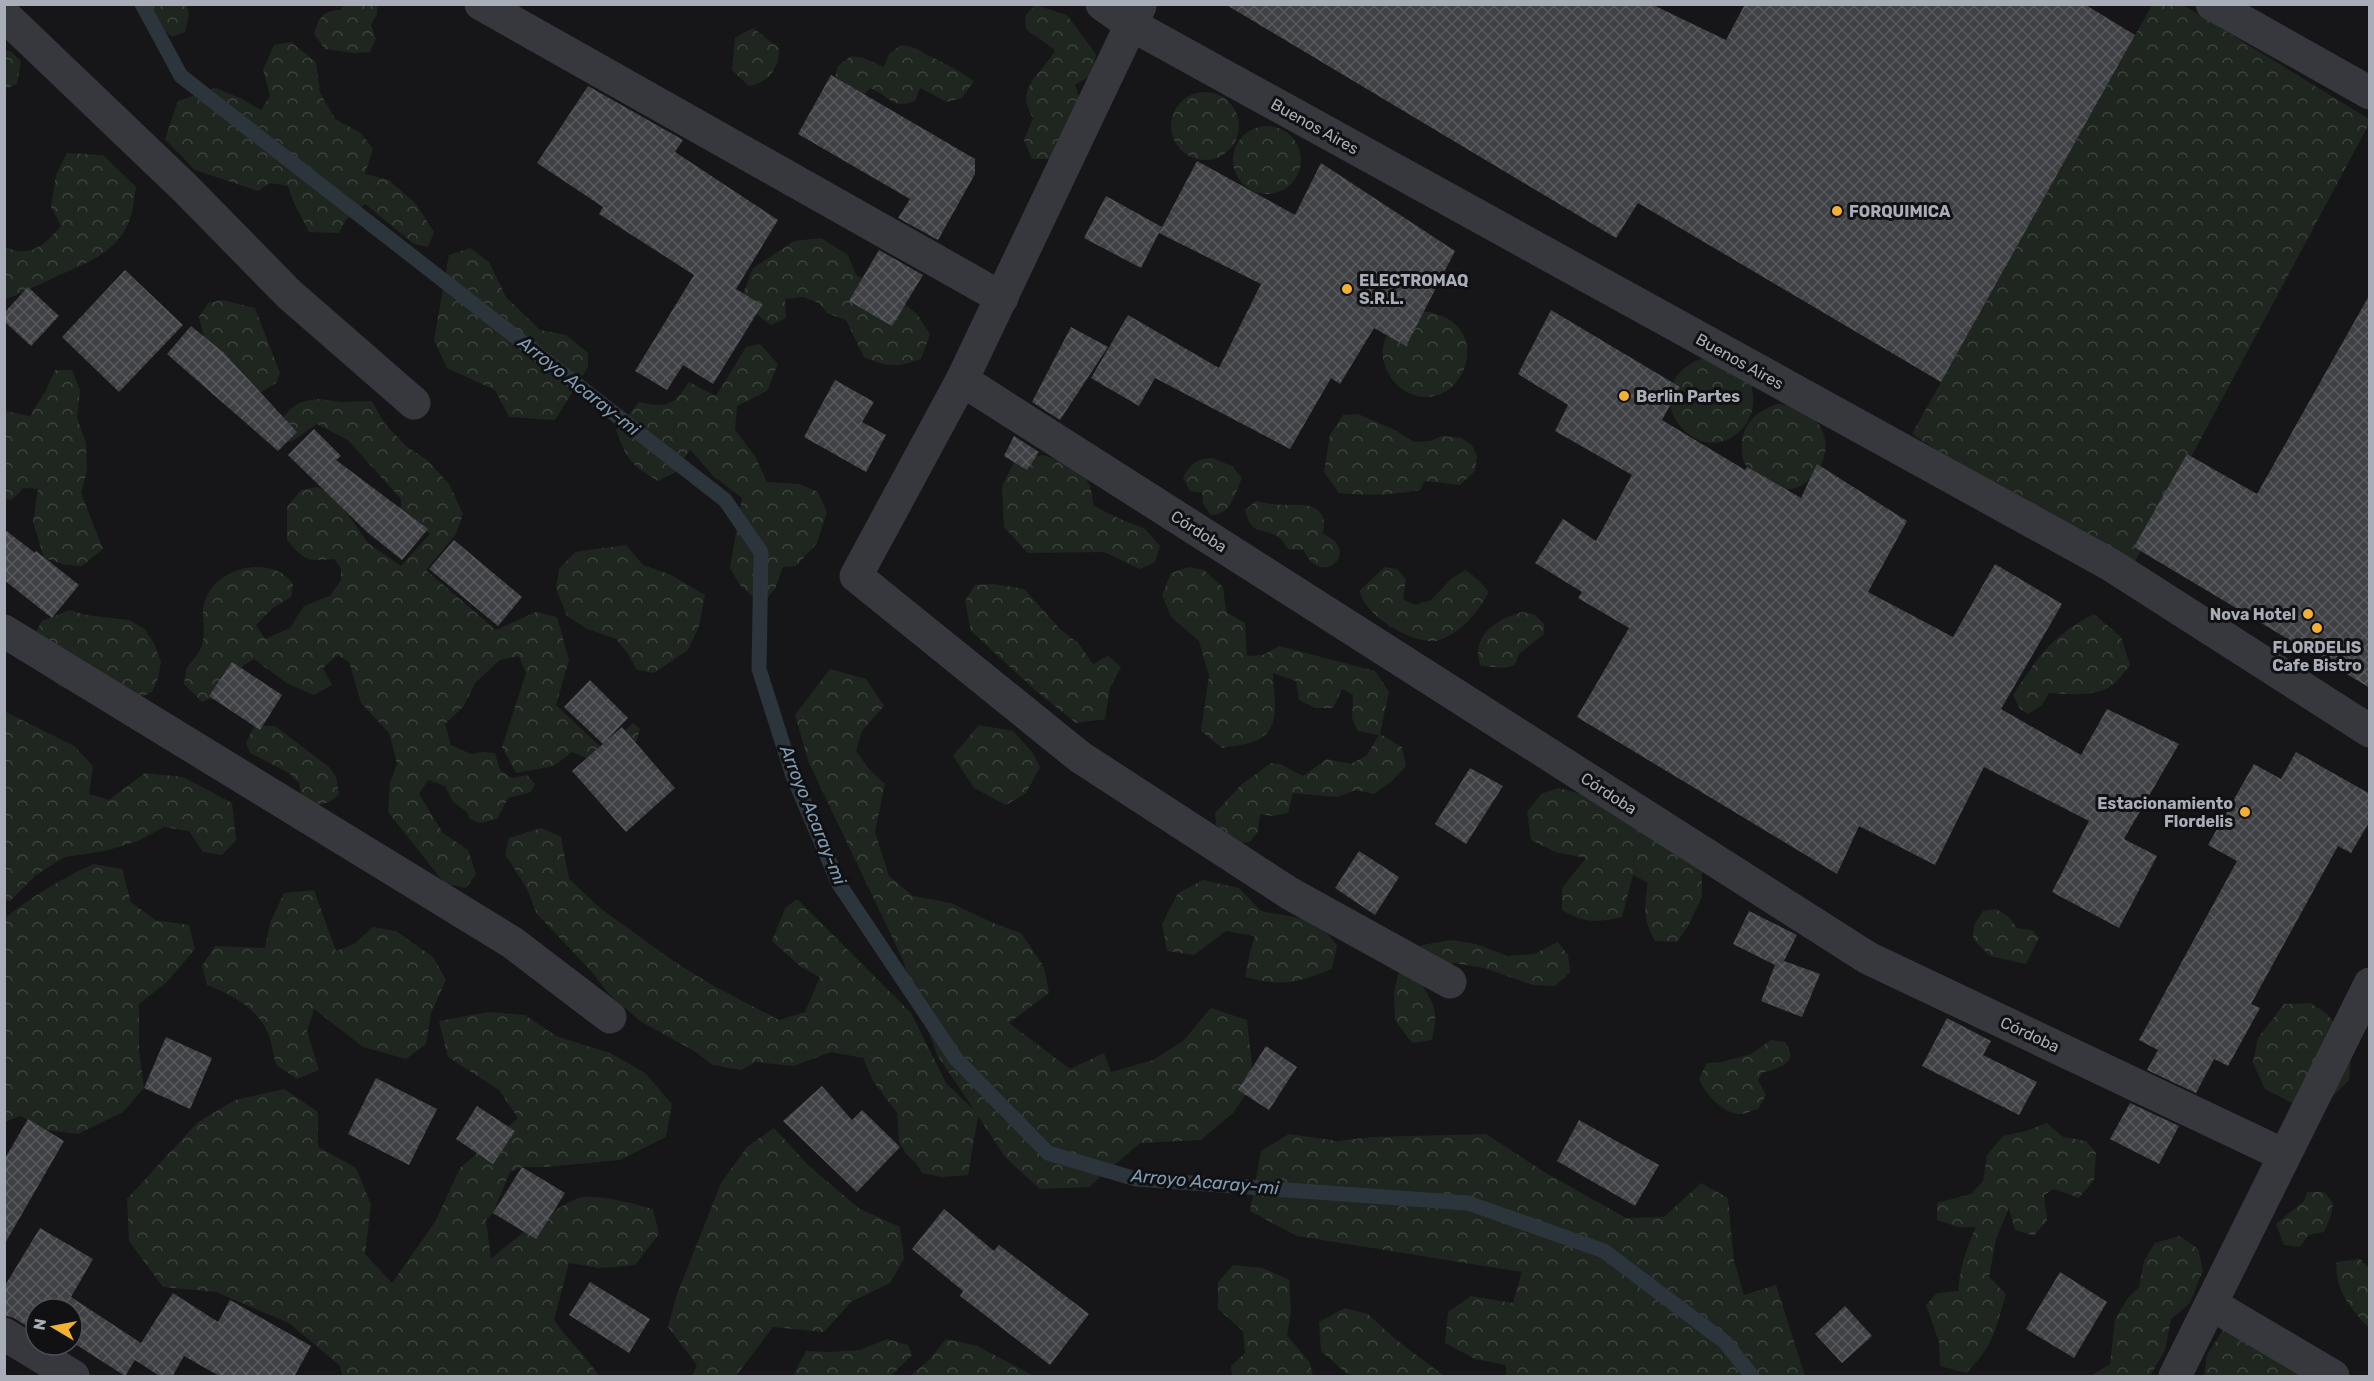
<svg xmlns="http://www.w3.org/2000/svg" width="2374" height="1381" font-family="Rubik,sans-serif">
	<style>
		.forest { fill: url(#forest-crowns) }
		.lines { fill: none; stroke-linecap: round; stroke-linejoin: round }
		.stream { stroke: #2c353c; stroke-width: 15 }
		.building { fill: url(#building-cross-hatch) }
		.street { stroke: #37383d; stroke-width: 33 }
		.poi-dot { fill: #f2b134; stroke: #111113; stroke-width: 2 }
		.labels { text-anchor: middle; stroke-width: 6; stroke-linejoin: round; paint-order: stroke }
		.street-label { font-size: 16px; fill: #a8adb8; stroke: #111113 }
		.poi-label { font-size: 16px; font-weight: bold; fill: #a8adb8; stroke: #111113; text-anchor: start }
		.water-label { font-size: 18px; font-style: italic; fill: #7f9bb3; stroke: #111113 }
	</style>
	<defs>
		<pattern id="forest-crowns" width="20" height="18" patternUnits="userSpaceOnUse" patternTransform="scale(1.5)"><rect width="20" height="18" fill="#1e261f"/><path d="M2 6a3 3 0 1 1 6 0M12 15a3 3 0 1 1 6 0" fill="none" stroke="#3c433d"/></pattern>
		<pattern id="building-cross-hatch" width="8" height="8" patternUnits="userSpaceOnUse" patternTransform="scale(1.5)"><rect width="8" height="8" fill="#404145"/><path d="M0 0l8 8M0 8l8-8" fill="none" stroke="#595a5e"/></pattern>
	</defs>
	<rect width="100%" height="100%" fill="#161618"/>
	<g class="forest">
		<polygon points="146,5 186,5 189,14 185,32 172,37 161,28"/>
		<path d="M344,5H377V14L371,25L376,39L370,52L353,53L325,49L314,34C319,18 323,10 341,10Z"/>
		<path d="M1035,5L1067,15L1096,54L1093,74L1075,85L1082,103L1051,159H1032L1024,140L1033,118C1030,112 1026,105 1026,99C1027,79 1047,67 1055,50L1026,29L1025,16Z"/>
		<polygon points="2152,5 2183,5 2369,119 2369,124 2128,575 1912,434"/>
		<path d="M753,28L779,48C779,68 770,82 749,86L732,70L735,38Z"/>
		<polygon points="291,42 316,62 320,93 335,119 361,133 373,149 365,174 389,180 416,204 434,232 428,247 414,244 365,204 346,220 339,233 309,232 293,201 288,186 270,183 258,191 195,170 165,139 178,101 216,88 242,99 261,110 270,96 263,70 274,45"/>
		<path d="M901,45C917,47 919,51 932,57C948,65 960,71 974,81L962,98L947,102L920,88L915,101C911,102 904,105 900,104C890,103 880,91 870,88L860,100L832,90L838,66L851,56L863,58L884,67L889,54Z"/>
		<polygon points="4,50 10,51 21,61 17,84 5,89"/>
		<circle cx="1205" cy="126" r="34"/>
		<circle cx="1267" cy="160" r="34"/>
		<path d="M67,153L103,155L136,187C134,200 133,216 126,228C111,257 78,266 51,279C35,286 22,294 5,299L4,247C32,258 43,246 61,226L51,207L56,175Z"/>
		<path d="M821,238L848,255L856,275L888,291L917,314L930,334L921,359C896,368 887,367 864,357L846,320L827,313L819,303L803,297L785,299L786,318L771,325L740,302L753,268L794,241Z"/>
		<polygon points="470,248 489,262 506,297 540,330 566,335 588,353 588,367 555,420 509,417 495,390 447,368 434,340 449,255"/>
		<polygon points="222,300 255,308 280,373 276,383 251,398 212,395 205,381 204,337 199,317 208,303"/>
		<path d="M1420,311C1500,317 1466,415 1411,394C1390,386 1375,357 1387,336C1391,329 1412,317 1420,311Z"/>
		<path d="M760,344L778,364L767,391L737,406L735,430L755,456L767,482L799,484L818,492L827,512L817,543L796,566L783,567L775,589L768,597L752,596L740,585L730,568L742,498L712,475L690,449L676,472L658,481C631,465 627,460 616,430L639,402C668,408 672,407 689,382L716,396L746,347Z"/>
		<path d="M1706,357L1751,384C1755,400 1754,415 1743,428C1697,479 1625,384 1706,357Z"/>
		<polygon points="55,370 72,370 80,390 77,418 86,443 87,471 81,493 103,549 82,566 66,565 44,558 33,522 38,489 24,488 11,500 5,499 5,411 30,416 46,390"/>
		<path d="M319,399L342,402L372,401L384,423L407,447L427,460L449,484L463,514L456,534L426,570L496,630L536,612L557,617L569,660L556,705L604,750L633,723L640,729L637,740L614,770L572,752L554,766L516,773L502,747L526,673L519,656L500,660L475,683L464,706L445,724L451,745L471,754L483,752L495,753L500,770L512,778L527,775L535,784L531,792L508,798L497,819L480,823L470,819L467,812L453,802L445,786L428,780L419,794L443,833L468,850L476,874L466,888L445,884L388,812L390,783L397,764L389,733L361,703L349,662L337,655L323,668L332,685L314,695L288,684L254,659L244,665L220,694L202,702L184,684C185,680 185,674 186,670C191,660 200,655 203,642C206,627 199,610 207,596C221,566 273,555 293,584L291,597L274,607L256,625L265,639L290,628L304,606L330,596L341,580V568L334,559C306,561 305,561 287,540V507L301,490L318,487L335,496L368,543L401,566L430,534L401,510V499L348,440L317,424L291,442L278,439L275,429C290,408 294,401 319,399Z"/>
		<path d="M1778,404C1812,406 1837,433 1820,467C1814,479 1797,492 1782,489C1776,487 1768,481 1762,477C1757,475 1750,472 1747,467C1743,463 1742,455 1742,450C1740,425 1756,411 1778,404Z"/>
		<path d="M1358,414L1395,430L1414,442L1430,441L1442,436L1461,438L1472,445L1477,456L1475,471L1460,485L1425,481L1420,490C1392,495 1367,496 1339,493L1324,472L1330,435L1343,415Z"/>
		<polygon points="1042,455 1079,466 1090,486 1094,506 1122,520 1144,528 1160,546 1155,562 1140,569 1104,552 1028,553 1004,527 1002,486 1014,462"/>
		<path d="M1212,458L1232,466L1242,478C1234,495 1232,514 1211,515L1203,504L1202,493L1190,491L1183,478C1190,464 1196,459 1212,458Z"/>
		<path d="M1256,501C1265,503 1274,505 1284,505C1307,504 1329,504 1323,534C1364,551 1319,590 1304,550L1288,549C1285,545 1282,539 1278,537C1262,526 1252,538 1245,510Z"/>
		<polygon points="626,545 643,565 669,574 705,595 699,626 688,650 654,673 637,670 628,654 616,639 587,629 567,616 556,588 559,569 575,552"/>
		<path d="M1189,567L1204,570L1223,587L1226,612L1245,623L1247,656L1263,655L1279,646L1375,671L1389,692L1380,734L1402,747L1406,766L1392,781L1374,794L1356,790L1337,797L1293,793L1288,813L1272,816L1260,814L1258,831L1250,842L1240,843L1217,836L1215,813L1241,785L1271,763L1280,764L1303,776L1327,759L1351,764L1367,755L1379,735L1358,731L1352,719L1353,695L1342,689L1333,708H1315L1299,700L1296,681L1273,673C1273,695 1284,730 1255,741C1245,745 1232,746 1222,748L1201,731L1209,676L1199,641L1171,617L1162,595L1171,573Z"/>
		<path d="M1385,567L1397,569L1406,579L1403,599L1415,605L1431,600L1452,578L1466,570L1479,581L1489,592C1478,612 1462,632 1440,640C1417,648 1361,614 1360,590Z"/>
		<polygon points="994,584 1024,589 1060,629 1079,644 1093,664 1108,656 1121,667 1110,688 1105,719 1076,723 1035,690 971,631 965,601 975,585"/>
		<polygon points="70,610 86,615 129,620 145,629 154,644 161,662 158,678 152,692 135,700 75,692 59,686 39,666 35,633 42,621"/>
		<path d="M1523,612L1535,615L1544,624V634L1519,654L1515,665L1506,668L1481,666C1469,637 1497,618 1523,612Z"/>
		<path d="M2094,614L2121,637L2130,665C2125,671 2120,678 2115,683C2099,698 2068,694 2049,693L2042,705L2028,714L2020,709L2013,695C2038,656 2052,636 2094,614Z"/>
		<polygon points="830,669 866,679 884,706 862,731 856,751 869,769 885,784 875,832 889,876 913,896 951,903 993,923 1021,933 1044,967 1049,993 1009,1023 1070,1069 1104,1053 1111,1072 1153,1060 1183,1041 1211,1008 1247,1020 1254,1082 1233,1113 1201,1140 1140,1143 1089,1187 1040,1189 1005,1157 978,1116 968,1175 941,1177 922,1173 916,1163 907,1155 899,1142 897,1113 873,1081 863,1058 831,1052 794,1066 756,1062 741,1070 713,1065 694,1051 640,1021 609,994 591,971 537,914 527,889 505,854 509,838 541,828 561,837 569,879 600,908 672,960 712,985 779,1020 805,1012 820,977 801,967 772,941 785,908 797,899 911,1013 946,1083 975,1111 937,1055 902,958 809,763 795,715"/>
		<polygon points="4,711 74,746 93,766 89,794 109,800 145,773 183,777 232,803 236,840 222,855 203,852 189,831 164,827 138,841 105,851 65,857 36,875 10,901 5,900"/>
		<polygon points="979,725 1013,731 1032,752 1040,767 1026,793 1006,805 974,788 953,756"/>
		<path d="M254,726H275L329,767L336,777L339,794C329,806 315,807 302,799L299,783L289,773L250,753L246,743Z"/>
		<path d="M1559,788L1587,796L1688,854L1702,872V897L1688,926L1677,942L1655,941C1643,921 1644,905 1648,883L1633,875L1622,917C1597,923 1584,923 1562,910V888L1586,858L1555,852L1531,840L1527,812L1541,794Z"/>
		<path d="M93,864L122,869L131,902L155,920L189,925L195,949L167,982L139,1004V1051L144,1088L123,1112L78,1134L47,1130L20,1116L5,1122V918C32,896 61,879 93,864Z"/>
		<path d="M1203,880L1239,888L1261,911L1316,921L1337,945L1332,969C1296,983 1284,987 1245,977L1250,952L1255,936L1226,931L1194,955L1167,951L1162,924L1178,893Z"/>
		<path d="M314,890L336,951L354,944L373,927L396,931L433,957L446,980L431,1013L426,1044L406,1059L363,1047L314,1009L307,1031L319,1070L297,1079L276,1065C273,1054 272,1039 266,1029C254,1006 230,994 207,985L202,966L215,946L265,948L270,923L284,893Z"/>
		<polygon points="1996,909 2009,917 2017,928 2032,930 2039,938 2026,964 1990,956 1973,939 1974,925 1983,911"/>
		<path d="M1451,940L1476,944L1508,956L1534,954L1558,942L1568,955L1570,972L1555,986L1533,985L1484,968L1454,963L1421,983C1436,1008 1438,1012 1432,1040L1412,1043L1395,1020L1394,994L1398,974L1422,945Z"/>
		<polygon points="2310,1003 2326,1013 2352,1044 2349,1080 2329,1100 2302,1104 2292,1103 2265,1089 2253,1063 2258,1038 2284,1004"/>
		<path d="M488,1012L525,1015L556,1036L610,1053L645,1073L672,1104L666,1137L620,1160L545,1167H522L510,1172L493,1213L486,1220L491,1259C505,1246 567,1197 584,1197C607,1196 631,1203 653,1209L659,1234L635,1265L599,1268L569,1263L554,1320C568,1340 586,1356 599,1376H342L340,1366L289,1323L216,1292L163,1287L129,1241L127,1199L198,1122L235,1100L284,1089L318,1112V1147L356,1168L371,1204L365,1254L392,1283L435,1222L460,1168L518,1118L499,1090L448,1057L439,1021Z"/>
		<path d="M1771,1040L1785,1042C1801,1065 1776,1068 1762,1073L1758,1080L1766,1095L1758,1109C1752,1110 1744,1115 1738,1114C1722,1112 1703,1092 1699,1078L1707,1063L1722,1062L1751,1054Z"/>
		<path d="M2047,1123L2063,1137L2086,1141L2096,1153L2094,1180L2079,1198L2054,1189L2044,1195L2047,1220L2034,1236L2015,1230L2009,1208L1996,1239L1989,1277L2006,1294C1995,1330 1994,1346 1966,1373L1940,1366L1939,1342L1926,1305L1937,1293L1958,1291C1960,1268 1966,1248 1976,1227H1958L1937,1220V1203L1971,1194L1983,1181L1987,1155L2003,1136L2026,1131Z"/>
		<polygon points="774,1128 809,1166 860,1209 900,1227 904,1259 890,1283 851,1302 824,1332 773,1327 736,1376 692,1376 697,1365 668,1327 676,1297 721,1183 747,1147"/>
		<polygon points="1289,1134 1337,1141 1373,1137 1486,1134 1546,1173 1626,1218 1664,1217 1701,1183 1728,1198 1734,1261 1744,1295 1776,1285 1805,1376 1506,1376 1506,1365 1475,1359 1445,1343 1448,1312 1471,1296 1513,1303 1522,1272 1297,1236 1250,1211 1261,1151"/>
		<polygon points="2307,1192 2324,1192 2333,1203 2331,1216 2324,1232 2308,1235 2300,1247 2284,1245 2276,1224 2304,1201"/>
		<polygon points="2180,1236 2198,1249 2203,1270 2190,1303 2171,1319 2165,1350 2150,1376 2091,1376 2110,1364 2115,1319 2128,1298 2139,1287 2144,1261 2155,1243"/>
		<path d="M2360,1259L2369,1268V1328C2352,1311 2333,1288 2337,1262Z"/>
		<polygon points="1233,1265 1263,1268 1289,1280 1291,1312 1287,1335 1310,1363 1313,1376 1232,1376 1231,1366 1245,1353 1243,1331 1218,1309 1218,1282"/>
		<polygon points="1345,1308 1368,1314 1394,1338 1444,1376 1360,1376 1347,1374 1321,1351 1319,1322"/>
		<polygon points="2223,1330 2307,1376 2204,1376 2207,1355"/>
		<polygon points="887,1339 908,1345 912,1355 891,1376 793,1376 806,1351 830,1352 860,1350"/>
		<polygon points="946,1339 977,1346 1034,1376 910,1376 930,1359"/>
	</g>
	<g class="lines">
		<polyline class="stream" points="142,4 181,76 725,500 761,552 759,669 793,776 839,884 956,1059 1048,1153 1136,1179 1468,1203 1604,1251 1725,1342 1752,1376"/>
	</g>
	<g class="building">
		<polygon points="1225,4 1651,4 1726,40 1745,4 2084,4 2135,35 1941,382 1638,203 1616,238"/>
		<polygon points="831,75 975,159 975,174 938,240 898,218 910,199 798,134"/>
		<polygon points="588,86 683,140 675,152 778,220 736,289 762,305 713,384 683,365 667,390 635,371 694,275 599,214 603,207 537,163"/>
		<polygon points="1197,161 1295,215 1321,163 1455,251 1406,346 1374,328 1340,384 1331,378 1290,449 1155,378 1139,406 1091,378 1128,315 1219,368 1261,284 1159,233"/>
		<polygon points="1106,196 1162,227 1141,268 1084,238"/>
		<polygon points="879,250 923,275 892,326 849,301"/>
		<polygon points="125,270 183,325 119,392 62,337"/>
		<polygon points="28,287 59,316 31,346 4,321 4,313"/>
		<polygon points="2370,294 2370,688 2134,547 2187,454 2257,494"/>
		<polygon points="1551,310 1680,387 1662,420 1745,470 1747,467 1801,498 1817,464 1907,521 1868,592 1953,637 1995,564 2062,604 2001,709 2081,755 2107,709 2179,744 2124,839 2157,856 2119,928 2052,892 2089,821 1984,767 1935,865 1859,826 1837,874 1577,717 1629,628 1578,598 1582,592 1535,563 1563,519 1596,541 1632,475 1555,431 1568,405 1518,374"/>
		<polygon points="191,326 223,352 297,432 278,451 167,354"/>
		<polygon points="1071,327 1108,347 1060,420 1032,402"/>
		<polygon points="835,380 874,402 862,422 886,435 866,472 804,437"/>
		<polygon points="314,429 341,456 336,460 428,529 402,560 367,532 288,455"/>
		<polygon points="1014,436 1039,452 1027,470 1004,456"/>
		<polygon points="4,529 35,553 36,551 79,585 52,618 4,580"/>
		<polygon points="454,540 522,597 498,626 429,569"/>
		<polygon points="232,662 282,695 260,730 209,696"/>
		<polygon points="590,680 628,718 606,741 622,727 675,788 626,832 572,771 603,744 564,707"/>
		<polygon points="2296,752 2370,794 2370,821 2351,853 2338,846 2251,1004 2260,1008 2228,1066 2214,1059 2196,1093 2147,1070 2158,1050 2139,1040 2237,861 2208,845 2254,764 2281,779"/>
		<polygon points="1470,768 1503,786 1466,844 1435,824"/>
		<polygon points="1359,851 1399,877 1375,915 1335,888"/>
		<polygon points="1749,911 1797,935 1784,961 1820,974 1802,1017 1761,1001 1775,965 1733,944"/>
		<polygon points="1947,1018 1991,1041 1983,1055 2037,1082 2019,1115 1922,1066"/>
		<polygon points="166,1037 212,1058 190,1109 144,1088"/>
		<polygon points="1266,1046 1297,1067 1269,1110 1238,1090"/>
		<polygon points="376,1078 437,1109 409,1165 348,1134"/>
		<polygon points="822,1086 852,1120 862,1110 900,1147 857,1192 783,1121"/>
		<polygon points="2130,1103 2179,1126 2159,1164 2110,1139"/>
		<polygon points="477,1106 515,1131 493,1164 456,1139"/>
		<polygon points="28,1119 64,1141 4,1245 4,1160"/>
		<polygon points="1579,1120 1659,1165 1635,1206 1557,1161"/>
		<polygon points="522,1167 565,1193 536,1239 493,1213"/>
		<polygon points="944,1209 994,1251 999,1245 1089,1314 1050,1365 960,1296 963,1291 912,1249"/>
		<polygon points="40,1228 93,1259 71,1297 141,1343 173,1293 218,1322 230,1300 311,1346 294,1377 221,1377 184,1356 172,1377 161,1377 135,1360 125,1376 72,1342 72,1309 36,1309 36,1332 14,1318 4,1315 4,1287"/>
		<polygon points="2060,1272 2107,1302 2074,1358 2026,1329"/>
		<polygon points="590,1282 650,1319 629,1353 569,1315"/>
		<polygon points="1845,1306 1872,1336 1842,1363 1815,1334"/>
	</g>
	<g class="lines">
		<g class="street">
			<polyline points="481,4 1002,298"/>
			<polyline points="1102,4 1130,24 2111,565 2370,731"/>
			<polyline points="2212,4 2370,93"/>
			<polyline points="1140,6 962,380 856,576 1080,757 1289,893 1450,982"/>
			<polyline points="4,15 185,188 289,294 414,403"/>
			<polyline points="962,380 1868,958 2284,1155"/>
			<polyline points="4,631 513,943 610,1017"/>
			<polyline points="2211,1304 2333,1376"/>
			<polyline points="4,1334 73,1376"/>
			<polyline points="2175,1376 2370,984"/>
		</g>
	</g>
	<g class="poi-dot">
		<circle cx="1837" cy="211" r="6"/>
		<circle cx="1347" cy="289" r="6"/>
		<circle cx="1624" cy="396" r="6"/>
		<circle cx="2308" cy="614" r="6"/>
		<circle cx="2317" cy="628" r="6"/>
		<circle cx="2245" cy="812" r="6"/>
	</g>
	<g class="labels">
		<g class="street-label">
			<text transform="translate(1315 126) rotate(29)" y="6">Buenos Aires</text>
			<text transform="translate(1740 361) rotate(29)" y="6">Buenos Aires</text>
			<text transform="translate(1199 531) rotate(33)" y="6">Córdoba</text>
			<text transform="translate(1609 793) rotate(33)" y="6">Córdoba</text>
			<text transform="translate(2030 1034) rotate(25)" y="6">Córdoba</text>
		</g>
		<g class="poi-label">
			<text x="1849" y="217">FORQUIMICA</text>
			<text x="1359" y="286">ELECTROMAQ<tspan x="1359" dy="18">S.R.L.</tspan></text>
			<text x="1636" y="402">Berlin Partes</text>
			<text x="2296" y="620" text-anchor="end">Nova Hotel</text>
			<text x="2317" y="653" text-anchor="middle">FLORDELIS<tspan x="2317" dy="18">Cafe Bistro</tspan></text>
			<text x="2233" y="809" text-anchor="end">Estacionamiento<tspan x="2233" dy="18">Flordelis</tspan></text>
		</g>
		<g class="water-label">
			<text transform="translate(579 386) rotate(38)" y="6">Arroyo Acaray-mi</text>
			<text transform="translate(813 815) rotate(68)" y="6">Arroyo Acaray-mi</text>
			<text transform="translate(1205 1182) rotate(5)" y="6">Arroyo Acaray-mi</text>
		</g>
	</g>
	<rect width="2374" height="1381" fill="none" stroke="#a8adb8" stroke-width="12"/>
	<g transform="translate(54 1327) rotate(280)"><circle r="28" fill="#111113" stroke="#4d4f55" stroke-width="1.5"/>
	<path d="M0-4.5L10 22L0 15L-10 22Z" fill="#f2b134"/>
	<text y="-9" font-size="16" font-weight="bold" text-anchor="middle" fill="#a8adb8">N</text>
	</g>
</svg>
